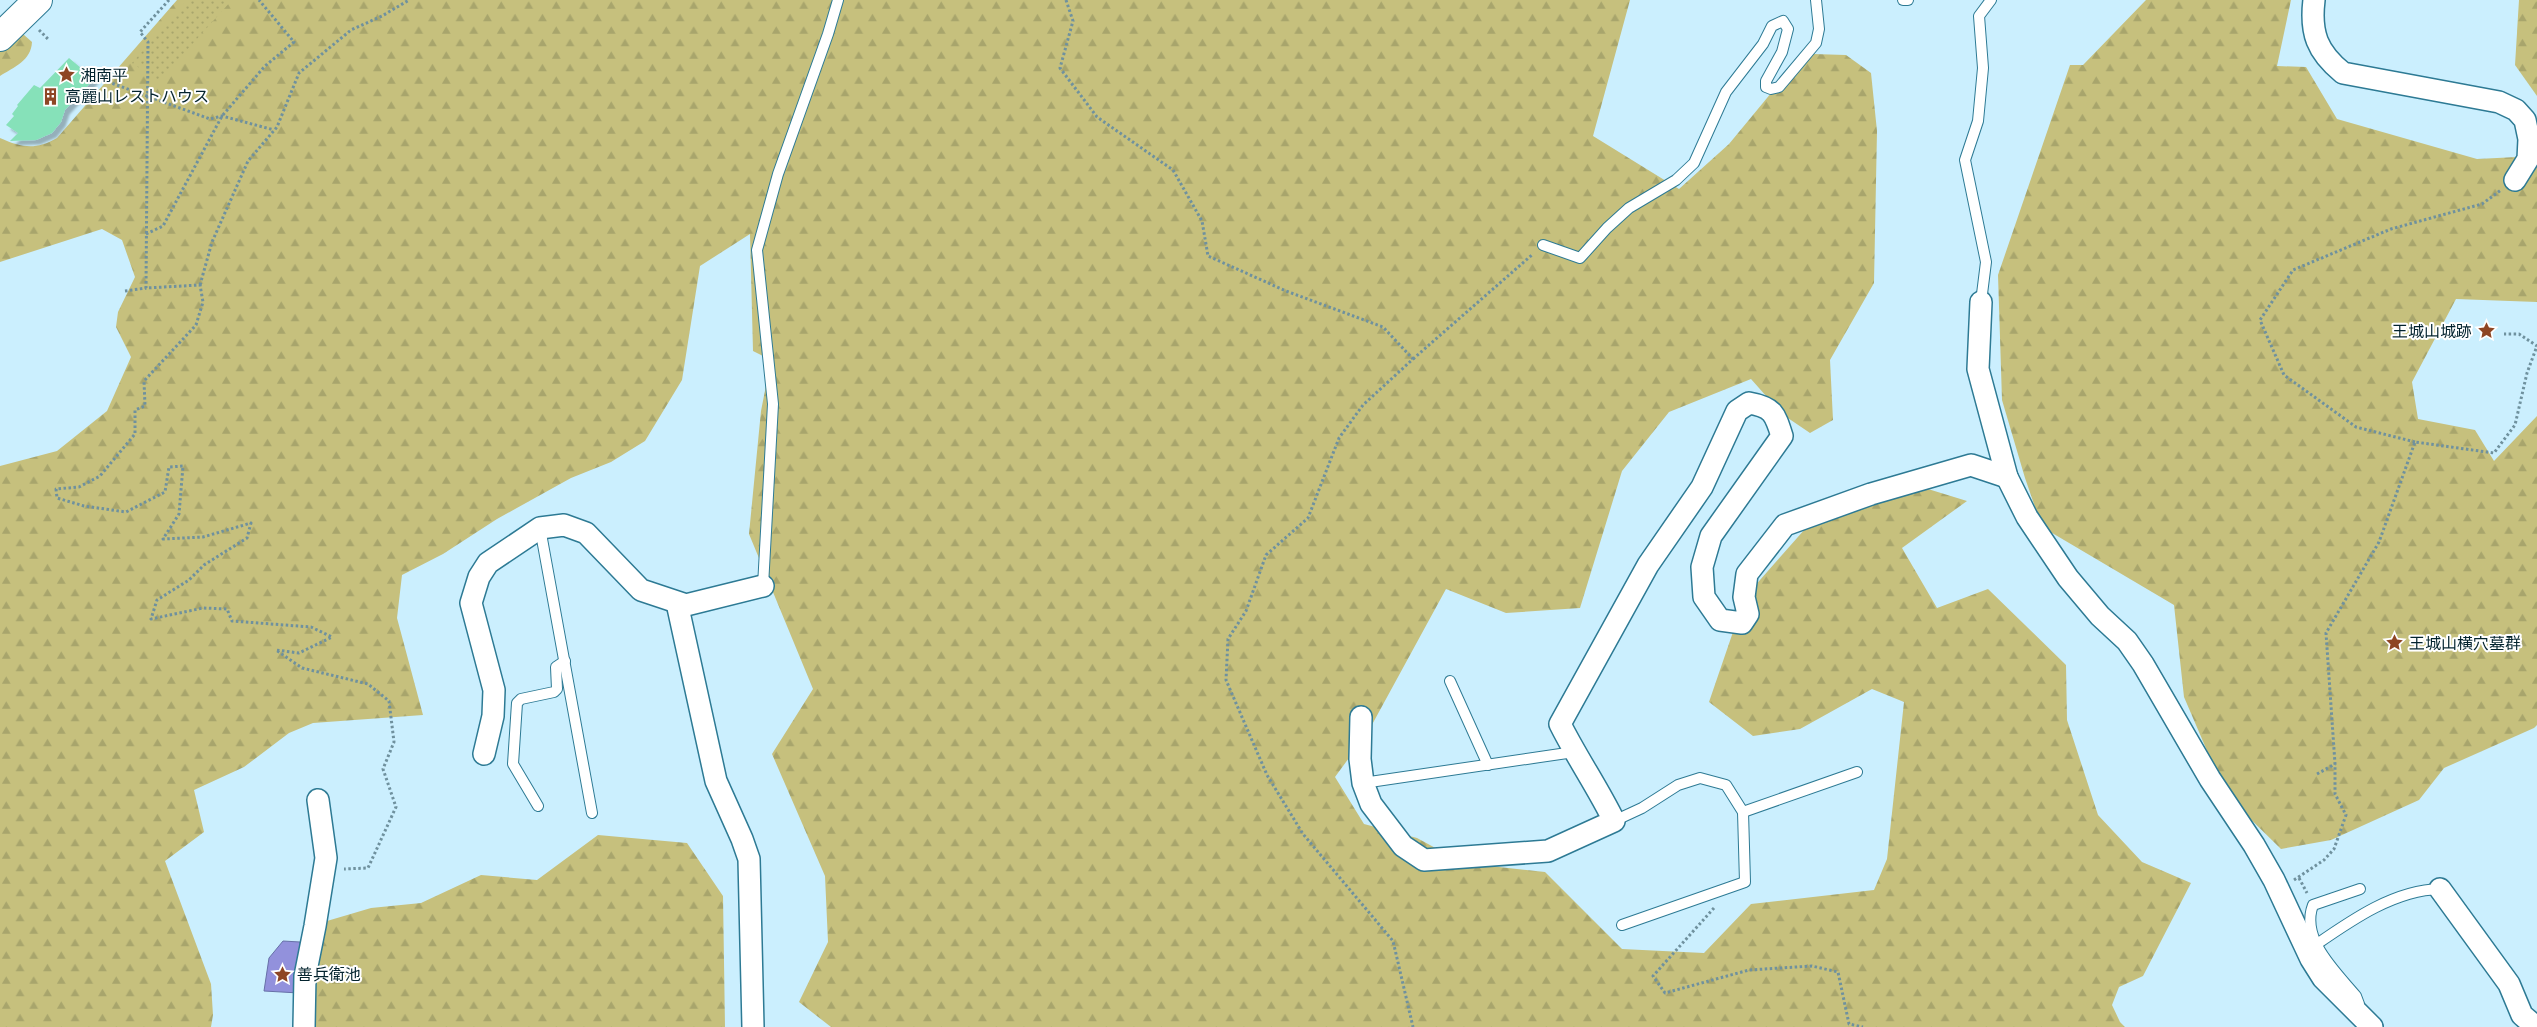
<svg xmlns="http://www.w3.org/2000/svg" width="2537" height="1027" font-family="Montserrat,'Noto Sans JP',sans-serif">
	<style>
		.forest { fill: url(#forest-firs) }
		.park { fill: url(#park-dots) }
		.water { fill: #9291dc; stroke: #6770a8 }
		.building { fill: #86e1b9; filter: url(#shadow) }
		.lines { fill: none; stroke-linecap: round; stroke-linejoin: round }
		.lane-casing { stroke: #2d7a94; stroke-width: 12 }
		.street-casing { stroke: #2d7a94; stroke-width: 24 }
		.secondary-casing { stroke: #2d7a94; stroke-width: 30 }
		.path { stroke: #6f919e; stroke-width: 3; stroke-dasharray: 2.5 2.5; stroke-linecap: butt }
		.lane { stroke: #fff; stroke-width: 10 }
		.street { stroke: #fff; stroke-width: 21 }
		.secondary { stroke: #fff; stroke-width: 28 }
		.labels { text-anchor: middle; stroke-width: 4; stroke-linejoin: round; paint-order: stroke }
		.poi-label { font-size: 16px; fill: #03232e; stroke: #fff; text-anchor: start }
	</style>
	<defs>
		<pattern id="forest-firs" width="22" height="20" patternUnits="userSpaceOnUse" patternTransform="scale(1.25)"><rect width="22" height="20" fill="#c6c07d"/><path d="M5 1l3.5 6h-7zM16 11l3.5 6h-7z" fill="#a8a56c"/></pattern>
		<pattern id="park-dots" width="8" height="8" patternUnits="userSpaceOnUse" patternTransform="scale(1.25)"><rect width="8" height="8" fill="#c6c07d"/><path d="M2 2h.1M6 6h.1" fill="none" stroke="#a8a56c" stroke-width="1.8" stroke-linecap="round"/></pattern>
		<filter id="shadow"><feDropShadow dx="4.5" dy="4.5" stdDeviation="1" flood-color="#0004"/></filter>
	</defs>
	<rect width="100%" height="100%" fill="#cbeffe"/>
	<g class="forest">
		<path d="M177,0H1630L1593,136L1679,189L1729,144L1781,81L1813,54L1846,55L1871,73L1877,131L1874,283L1830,360L1833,420L1810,433L1782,414L1751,379L1669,412L1622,471L1580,608L1506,613L1446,589L1368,732L1335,777L1364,824L1417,838L1463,863L1545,872L1622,949L1704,953L1751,904L1874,890L1887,859L1904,702L1872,689L1800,729L1753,736L1709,702L1745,597L1805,529L1893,493L1928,489L1967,501L1902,548L1937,608L1988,589L2066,665L2067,720L2098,815L2142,862L2191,883L2143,976L2119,987L2112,1005L2120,1022L2125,1027H831L799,1002L828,942L825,876L772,754L813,689L749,534L761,411L771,360L753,351L750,234L700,266L682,380L645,441L611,462L571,478L497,519L443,554L402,575L397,618L423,715L313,723L289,733L244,767L194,790L204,832L165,861L211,984L213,1015L211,1027H0V466L57,451L107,411L131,357L116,327L118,312L135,277L122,240L102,229L0,262V138C22,148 36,150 57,138Z"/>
		<polygon points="2146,0 2291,0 2277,66 2306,67 2337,119 2477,159 2537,156 2537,302 2456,299 2412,382 2418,419 2475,430 2494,461 2537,416 2537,725 2534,728 2444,768 2419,800 2331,840 2281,849 2226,795 2184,697 2174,605 2042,527 2025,478 2002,400 1998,275 2070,65 2083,65"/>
		<polygon points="2519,0 2537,0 2537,96 2515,65"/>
		<path d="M16,34H23L32,42C31,61 14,67 0,76V45Z"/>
		<polygon points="598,835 687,843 723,896 725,1027 314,1027 310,926 371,908 421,903 481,875 537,880"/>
	</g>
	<polygon class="park" points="187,0 232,0 159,81 132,63"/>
	<polygon class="water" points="283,941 300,942 299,993 264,991 269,958"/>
	<polygon class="building" points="69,58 94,79 65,110 61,122 52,133 36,140 10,141 18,133 6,125 14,116 12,114 18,106 17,105 34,85 40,88"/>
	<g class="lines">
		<defs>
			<g id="lane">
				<polyline points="1903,0 1908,0"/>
				<polyline points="1543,245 1580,258 1607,228 1629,208 1676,180 1694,163 1726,92 1763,44 1772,26 1783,21 1788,29 1782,52 1766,81 1766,87 1771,89 1779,87 1816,43 1819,29 1816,0"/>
				<polyline points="1981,302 1986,262 1965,160 1978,121 1983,68 1979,16 1991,0"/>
				<polyline points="540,528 592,813"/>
				<polyline points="763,586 773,404 757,250 778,174 828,34 838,0"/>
				<polyline points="1450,681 1488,765"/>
				<polyline points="1363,783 1574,752"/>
				<polyline points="538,806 513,764 517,703 521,699 554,692 557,689 556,667 565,661"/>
				<polyline points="1743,812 1857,772"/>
				<polyline points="1614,821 1642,808 1678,785 1700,778 1726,785 1743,812 1745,882 1622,925"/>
				<path d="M2317,944C2353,919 2395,890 2440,889"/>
				<path d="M2359,1004L2356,996C2336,972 2300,939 2313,905L2360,889"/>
			</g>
			<g id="street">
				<path d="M2314,0C2310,33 2317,52 2343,73L2499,102L2516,110L2525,120L2529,139L2528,159L2515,180"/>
				<polyline points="1981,302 1978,369 2007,477 2027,517 2068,578 2100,616 2127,641 2143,664 2210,779 2254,845 2274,880 2311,959 2323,978 2372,1027"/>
				<polyline points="677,603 716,781 742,839 749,859 753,1027"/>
				<path d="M1361,717L1360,759L1363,783L1371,804L1403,846L1424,860L1548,851L1614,821C1598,788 1577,758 1560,724L1648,565L1702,487L1737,411L1749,403C1773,407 1775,414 1782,436L1711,536L1702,567L1704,597L1720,620L1742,623L1748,614L1744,597L1747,574L1785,525L1871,494L1971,465L2007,477"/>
				<polyline points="484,754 493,716 494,690 471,603 479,577 488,563 540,528 564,525 586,533 641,590 686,605 763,586"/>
				<polyline points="2440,889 2509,984 2522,1015 2536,1027"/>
				<polyline points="304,1027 305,976 315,926 326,858 318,800"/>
			</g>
			<polyline id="secondary" points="0,37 38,0"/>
		</defs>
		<use href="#lane" class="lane-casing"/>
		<use href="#street" class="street-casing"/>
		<use href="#secondary" class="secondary-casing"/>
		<g class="path">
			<polyline points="169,0 140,32 148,42 146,288 200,285 203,302 196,325 144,381 145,406 135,410 135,434 100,476 79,487 56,489 57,498 84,506 126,512 165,492 169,467 183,466 179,514 163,539 203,537 251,523 247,538 204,565 189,580 157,600 151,619 203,608 227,609 232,621 311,627 332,637 299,653 276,650 302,668 368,684 389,701 394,742 383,769 396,807 368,868 344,869"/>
			<polyline points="1066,0 1073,21 1060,68 1097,117 1173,170 1202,221 1208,256 1286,291 1383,327 1413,359 1363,405 1339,438 1308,518 1266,555 1246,611 1228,639 1226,680 1267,775 1303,834 1393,941 1413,1027"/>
			<polyline points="39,30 49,40"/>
			<polyline points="103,80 210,119 222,116 274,130"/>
			<polyline points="146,234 163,226 222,116 265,66 294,42 259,0"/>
			<polyline points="200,285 212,242 248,161 277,127 299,73 351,30 382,16 409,0"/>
			<polyline points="125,291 146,288"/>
			<polyline points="1413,359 1533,254"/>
			<polyline points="2415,442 2356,427 2284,375 2260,320 2293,270 2391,229 2482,204 2501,190"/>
			<polyline points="2317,774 2335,764"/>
			<polyline points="2299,878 2307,893"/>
			<polyline points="2294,880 2324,860 2334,849 2346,815 2335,794 2335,764 2326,633 2379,542 2415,442 2494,453 2515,425 2527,373 2537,346 2519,334 2504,334"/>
			<polyline points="1714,908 1653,976 1665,993 1749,970 1812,966 1838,972 1849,1024 1863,1027"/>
		</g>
		<use href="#lane" class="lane"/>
		<use href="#street" class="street"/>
		<use href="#secondary" class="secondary"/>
	</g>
	<defs>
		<symbol id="sight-bare" viewBox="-9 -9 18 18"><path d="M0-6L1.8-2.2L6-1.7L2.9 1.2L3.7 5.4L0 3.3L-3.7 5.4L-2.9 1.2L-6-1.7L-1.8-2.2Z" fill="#8e4624" stroke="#fff" stroke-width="2.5" paint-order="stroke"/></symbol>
		<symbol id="building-bare" viewBox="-9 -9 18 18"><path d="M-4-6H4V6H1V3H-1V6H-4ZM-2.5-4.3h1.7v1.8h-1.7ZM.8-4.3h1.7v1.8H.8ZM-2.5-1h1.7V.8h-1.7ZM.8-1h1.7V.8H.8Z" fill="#8e4624" stroke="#fff" stroke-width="2.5" paint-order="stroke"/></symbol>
	</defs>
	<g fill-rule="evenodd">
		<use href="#sight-bare" x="54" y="62" width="25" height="25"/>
		<use href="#building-bare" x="38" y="84" width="25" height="25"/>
		<use href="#sight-bare" x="2474" y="318" width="25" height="25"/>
		<use href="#sight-bare" x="2382" y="630" width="25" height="25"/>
		<use href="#sight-bare" x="270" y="962" width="25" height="25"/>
	</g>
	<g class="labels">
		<g class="poi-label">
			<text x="80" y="81">湘南平</text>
			<text x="65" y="102">高麗山レストハウス</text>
			<text x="2472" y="337" text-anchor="end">王城山城跡</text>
			<text x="2409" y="649">王城山横穴墓群</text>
			<text x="297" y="980">善兵衛池</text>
		</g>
	</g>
</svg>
